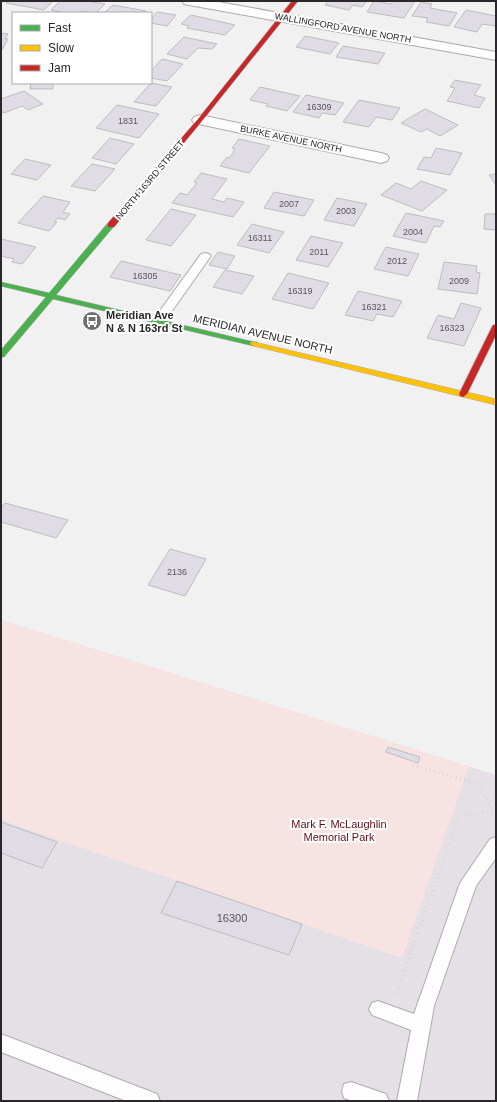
<svg xmlns="http://www.w3.org/2000/svg" width="497" height="1102" font-family="Arial,sans-serif">
	<style>
		.built { fill: #e5e0e5 }
		.green { fill: #f8e3e3 }
		.building { fill: #dfdce5; stroke: #bdbdbe }
		.lines { fill: none; stroke-linecap: round; stroke-linejoin: round }
		.lane-casing { stroke: #acabac; stroke-width: 2 }
		.street-casing { stroke: #acabac; stroke-width: 2 }
		.fast-casing { stroke: #acabac; stroke-width: 1 }
		.slow-casing { stroke: #acabac; stroke-width: 1 }
		.jam-casing { stroke: #acabac; stroke-width: 1 }
		.path { stroke: #d7d6d7; stroke-width: 3; stroke-dasharray: 1 3.5; stroke-linecap: butt }
		.lane { fill: #fdfdfd; fill-rule: evenodd }
		.street { fill: #fdfdfd; fill-rule: evenodd }
		.fast { fill: #4caf50; fill-rule: evenodd }
		.slow { fill: #ffc107; fill-rule: evenodd }
		.jam { fill: #c62828; fill-rule: evenodd }
		.labels { text-anchor: middle; stroke-width: 4; stroke-linejoin: round; paint-order: stroke }
		.far-street-label { font-size: 9px; fill: #292729; stroke: #fff }
		.number-label { font-size: 9px; fill: #58565a }
		.poi-label { font-size: 11px; font-weight: bold; fill: #292729; stroke: #fff; text-anchor: start }
		.street-label { font-size: 11px; fill: #292729; stroke: #fff }
		.park-label { font-size: 11px; fill: #5f0c1a; stroke: #fff }
		.near-number-label { font-size: 11px; fill: #58565a }
	</style>
	<rect width="100%" height="100%" fill="#f2f1f2"/>
	<polygon class="built" points="1,620 496,775 496,1101 1,1101"/>
	<polygon class="green" points="1,620 469,766 402,958 1,820"/>
	<g class="building">
		<polygon points="8,1 53,1 44,10 6,3"/>
		<polygon points="60,1 87,1 105,4 96,13 82,11 80,13 66,13 51,10"/>
		<polygon points="328,1 362,1 366,2 362,7 353,5 349,10 325,5"/>
		<polygon points="374,1 391,4 393,1 415,1 404,18 367,12"/>
		<polygon points="421,2 432,4 430,8 457,13 449,26 426,22 428,18 412,16"/>
		<polygon points="113,5 146,11 144,13 104,13"/>
		<polygon points="466,10 496,16 496,24 495,26 482,24 477,32 454,27"/>
		<polygon points="157,12 176,15 167,26 151,23 151,19"/>
		<polygon points="191,15 235,25 225,35 187,28 189,26 181,24"/>
		<polygon points="1,33 8,34 5,39 8,39 2,50"/>
		<polygon points="305,36 339,43 330,54 296,47"/>
		<polygon points="184,37 217,44 212,49 198,48 187,59 167,54"/>
		<polygon points="343,46 385,53 378,64 336,57"/>
		<polygon points="162,59 183,64 167,81 151,78 151,71"/>
		<polygon points="455,80 481,85 474,95 485,98 479,108 447,101 455,88 450,87"/>
		<polygon points="31,83 53,83 53,89 30,89"/>
		<polygon points="151,83 172,87 156,106 134,102"/>
		<polygon points="260,87 300,96 287,111 266,106 268,104 250,100"/>
		<polygon points="24,91 43,104 28,110 22,106 4,113 1,111 1,99"/>
		<polygon points="306,95 344,103 335,115 322,113 319,118 293,112"/>
		<polygon points="359,100 400,108 392,120 376,117 369,127 343,122"/>
		<polygon points="117,105 159,114 139,138 96,128"/>
		<polygon points="425,109 458,125 440,136 427,129 421,132 401,123"/>
		<polygon points="110,138 134,144 116,164 92,158"/>
		<polygon points="239,139 270,146 249,173 220,166 227,157 229,158 234,152 233,152 235,149 232,148"/>
		<polygon points="436,148 462,153 450,175 417,169 424,157 431,158"/>
		<polygon points="25,159 51,165 37,180 11,174"/>
		<polygon points="92,164 115,169 95,191 71,186"/>
		<polygon points="201,173 227,179 212,199 224,202 227,198 244,202 233,217 172,203 180,193 187,195 197,183 194,182"/>
		<polygon points="496,174 496,185 489,175"/>
		<polygon points="421,181 447,190 422,211 381,195 396,183 411,189"/>
		<polygon points="274,192 314,200 304,216 264,208"/>
		<polygon points="43,196 70,202 63,212 70,214 65,220 58,218 54,222 57,222 49,231 18,223"/>
		<polygon points="337,198 367,204 354,226 324,220"/>
		<polygon points="171,209 196,215 171,246 146,240"/>
		<polygon points="406,213 444,221 440,227 434,226 426,243 393,236"/>
		<polygon points="485,214 496,214 496,230 484,229"/>
		<polygon points="252,224 284,232 269,253 237,245"/>
		<polygon points="311,236 343,243 328,267 296,260"/>
		<polygon points="1,239 36,247 22,264 12,262 14,259 1,256"/>
		<polygon points="386,247 419,254 408,276 374,269"/>
		<polygon points="218,252 235,256 227,269 209,265"/>
		<polygon points="121,261 181,275 170,291 110,277"/>
		<polygon points="444,262 477,266 476,272 480,273 477,294 438,289"/>
		<polygon points="225,270 254,276 242,294 213,287"/>
		<polygon points="288,273 329,283 313,309 272,299"/>
		<polygon points="358,291 402,301 393,317 377,314 373,321 345,315"/>
		<polygon points="461,303 481,308 464,346 427,338 438,315 454,319"/>
		<polygon points="5,503 68,520 56,538 1,522 1,508"/>
		<polygon points="170,549 206,559 185,596 148,585"/>
		<polygon points="388,747 420,757 418,763 386,752"/>
		<polygon points="1,822 57,842 42,868 1,853"/>
		<polygon points="177,881 302,924 289,955 161,913"/>
	</g>
	<g class="lines">
		<defs>
			<g id="lane">
				<polygon points="205,253 209,254 211,256 162,325 154,325 152,322 154,319 201,254"/>
				<polygon points="496,837 496,858 476,886 434,1006 417,1101 397,1101 411,1030 372,1015 369,1009 372,1003 378,1001 414,1014 460,883 490,839"/>
				<polygon points="1,1034 157,1094 160,1101 126,1101 1,1052"/>
				<polygon points="351,1082 386,1094 389,1101 353,1101 344,1098 342,1091 344,1084"/>
			</g>
			<g id="street">
				<polygon points="182,1 213,1 496,52 496,60 189,5 184,4"/>
				<polygon points="200,115 381,153 387,155 389,158 387,161 381,163 194,123 192,120 194,117"/>
			</g>
			<polygon id="fast" points="108,223 114,223 115,225 56,295 254,342 257,342 258,344 257,346 254,346 53,299 4,357 1,357 1,350 46,297 1,286 1,282 49,293"/>
			<polygon id="slow" points="251,342 254,342 496,399 496,405 254,346 250,344"/>
			<g id="jam">
				<polygon points="292,1 298,1 202,121 114,227 108,227 108,223 198,119"/>
				<polygon points="493,325 496,325 496,335 467,394 463,397 460,396 459,394"/>
			</g>
		</defs>
		<use href="#lane" class="lane-casing"/>
		<use href="#street" class="street-casing"/>
		<use href="#fast" class="fast-casing"/>
		<use href="#slow" class="slow-casing"/>
		<use href="#jam" class="jam-casing"/>
		<g class="path">
			<polyline points="413,761 412,765 478,784 494,810"/>
			<polyline points="405,951 411,953"/>
			<polyline points="397,993 459,816 496,810"/>
		</g>
		<use href="#lane" class="lane"/>
		<use href="#street" class="street"/>
		<use href="#fast" class="fast"/>
		<use href="#slow" class="slow"/>
		<use href="#jam" class="jam"/>
	</g>
	<defs>
		<symbol id="bus-disc" viewBox="-11 -11 22 22"><circle r="9.5" fill="#6f6e6f" stroke="#fff"/><path d="M-5-6H5V4H4V6H2V4H-2V6H-4V4H-5ZM-3.5-4V0h7V-4ZM-3.5 1.2v1.5H-2V1.2ZM2 1.2v1.5H3.5V1.2Z" fill="#fff"/></symbol>
	</defs>
	<g fill-rule="evenodd">
		<use href="#bus-disc" x="81" y="310" width="22" height="22"/>
	</g>
	<g class="labels">
		<g class="far-street-label">
			<text transform="translate(343 28) rotate(10)" y="3">WALLINGFORD AVENUE NORTH</text>
			<text transform="translate(291 139) rotate(12)" y="3">BURKE AVENUE NORTH</text>
			<text transform="translate(150 180) rotate(-50)" y="3">NORTH 163RD STREET</text>
		</g>
		<g class="number-label">
			<text x="319" y="110">16309</text>
			<text x="128" y="124">1831</text>
			<text x="289" y="207">2007</text>
			<text x="346" y="214">2003</text>
			<text x="413" y="235">2004</text>
			<text x="260" y="241">16311</text>
			<text x="319" y="255">2011</text>
			<text x="397" y="264">2012</text>
			<text x="145" y="279">16305</text>
			<text x="459" y="284">2009</text>
			<text x="300" y="294">16319</text>
			<text x="374" y="310">16321</text>
			<text x="452" y="331">16323</text>
			<text x="177" y="575">2136</text>
		</g>
		<g class="poi-label">
			<text x="106" y="319">Meridian Ave<tspan x="106" dy="13">N &amp; N 163rd St</tspan></text>
		</g>
		<g class="street-label">
			<text transform="translate(263 334) rotate(13)" y="4">MERIDIAN AVENUE NORTH</text>
		</g>
		<g class="park-label">
			<text x="339" y="828">Mark F. McLaughlin<tspan x="339" dy="13">Memorial Park</tspan></text>
		</g>
		<g class="near-number-label">
			<text x="232" y="922">16300</text>
		</g>
	</g>
	<rect width="497" height="1102" fill="none" stroke="#292729" stroke-width="4"/>
	<rect x="12" y="12" width="140" height="72" fill="#ffffff" stroke="#a9a9a9"/>
	<rect x="20" y="25" width="20" height="6" fill="#4caf50" stroke="#a9a9a9"/>
	<text x="48" y="32" font-size="12" fill="#292729">Fast</text>
	<rect x="20" y="45" width="20" height="6" fill="#ffc107" stroke="#a9a9a9"/>
	<text x="48" y="52" font-size="12" fill="#292729">Slow</text>
	<rect x="20" y="65" width="20" height="6" fill="#c62828" stroke="#a9a9a9"/>
	<text x="48" y="72" font-size="12" fill="#292729">Jam</text>
</svg>
